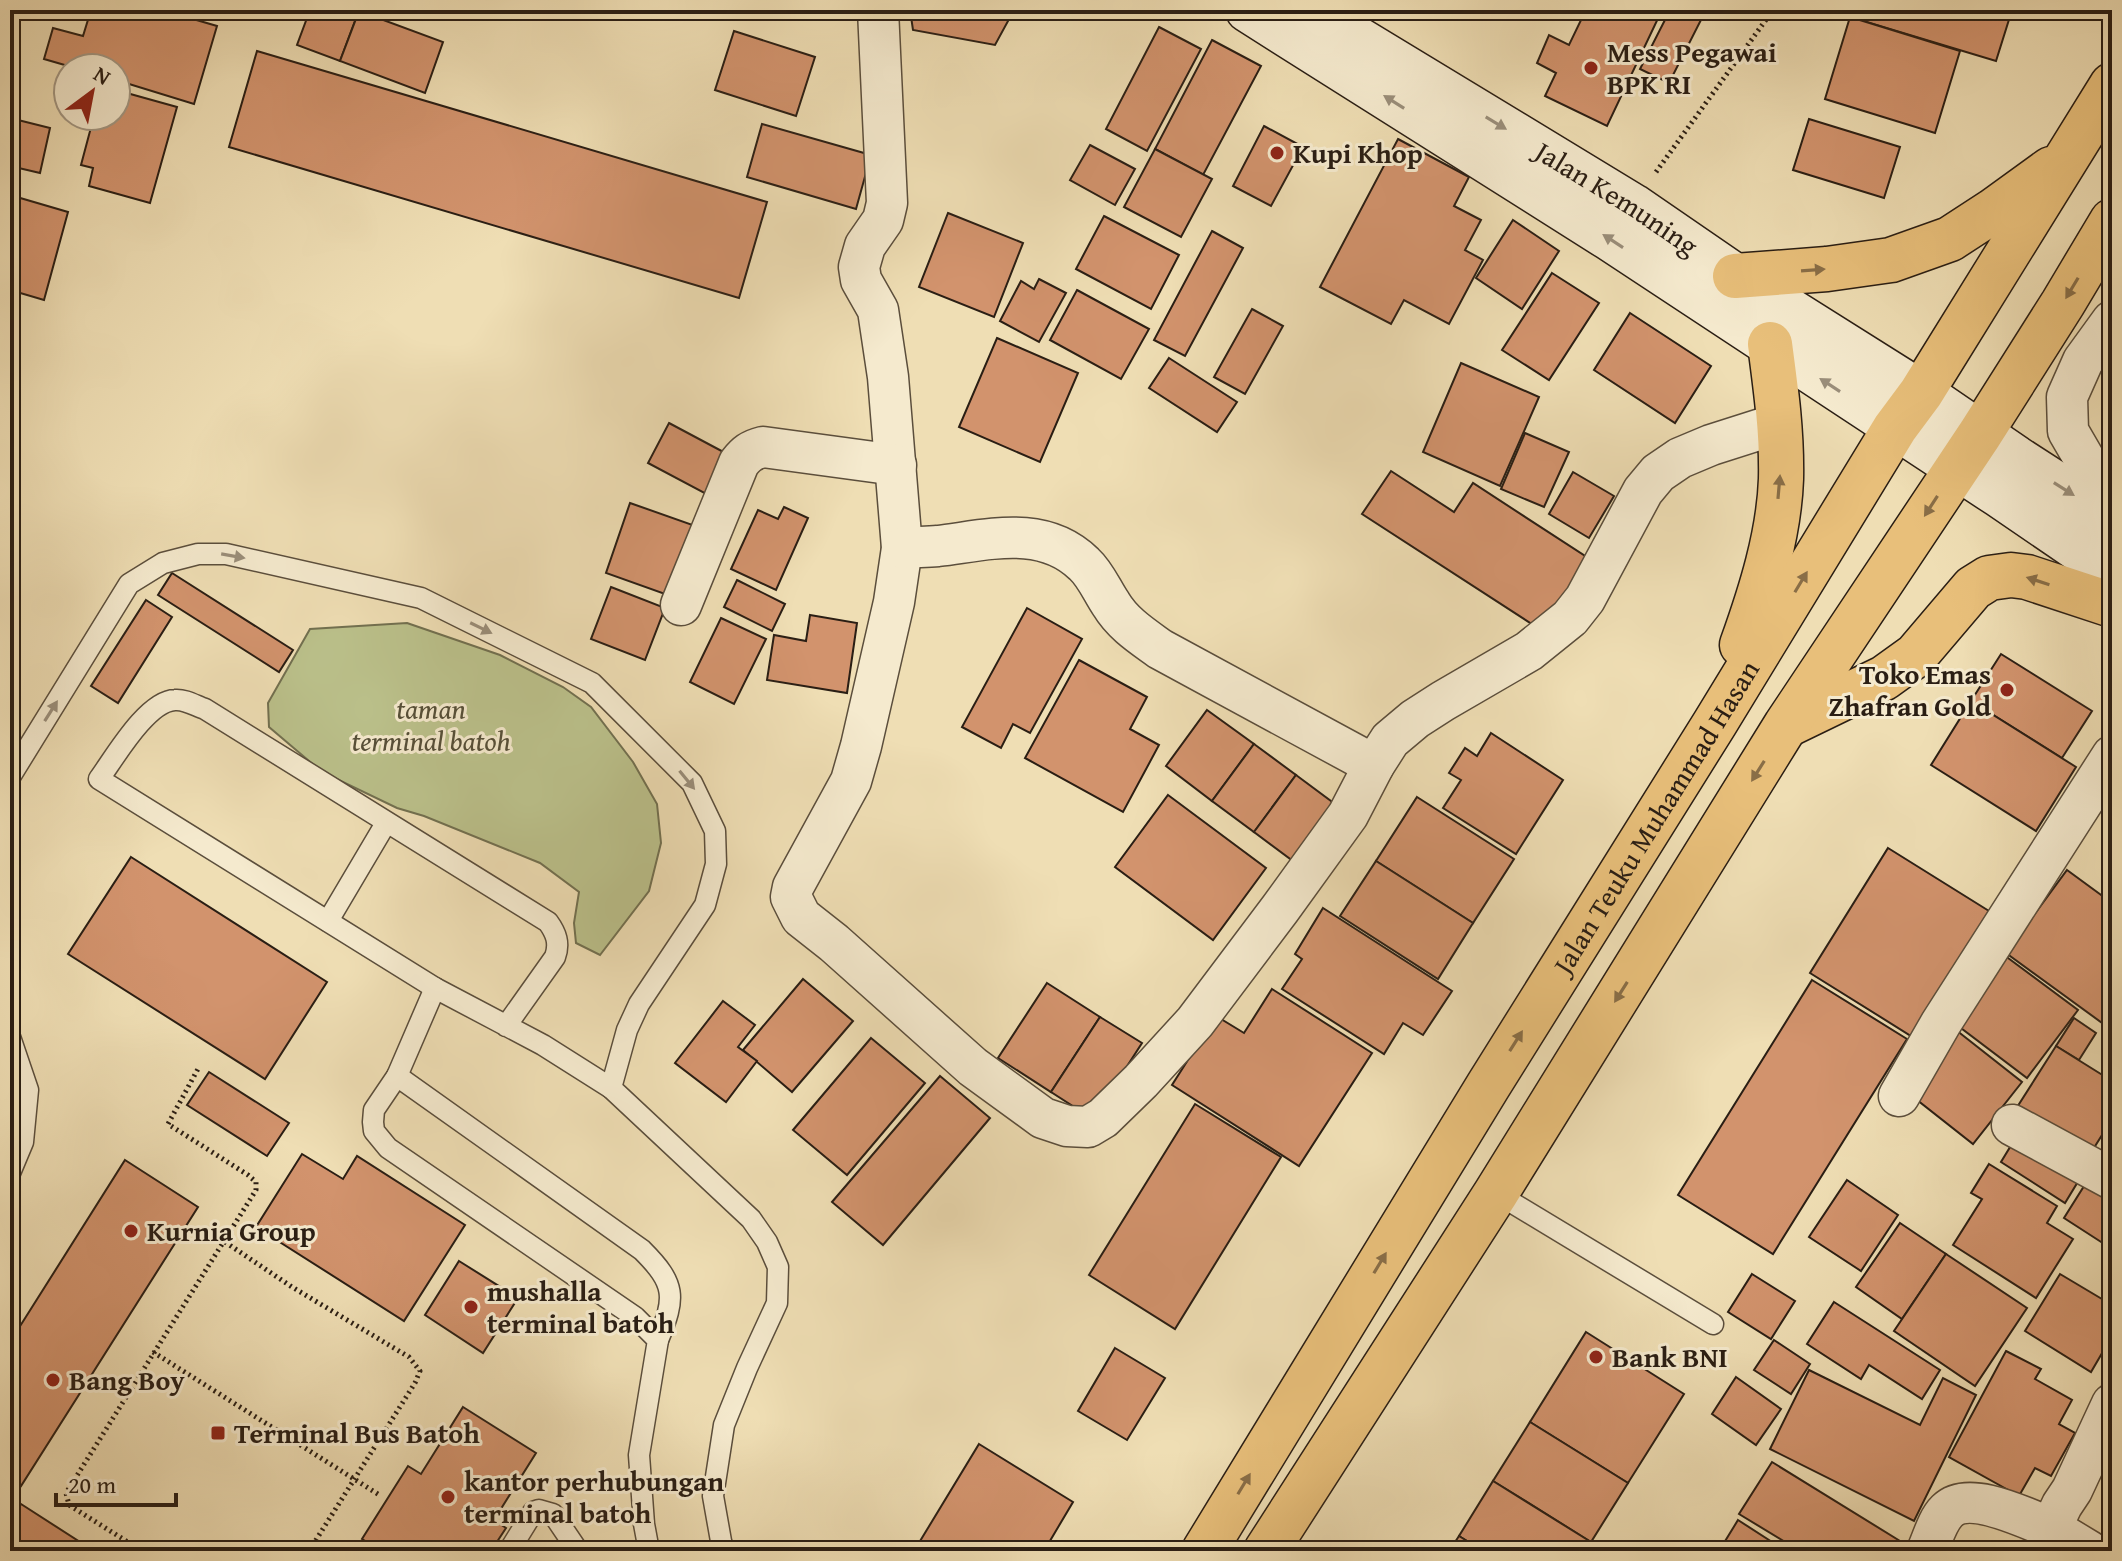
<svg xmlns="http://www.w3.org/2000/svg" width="2122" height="1561" font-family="'Gentium Book Plus',serif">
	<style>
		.green { fill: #bbc18b; stroke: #727050; stroke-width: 2 }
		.building { fill: #d2936d; stroke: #2a1e14; stroke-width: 2 }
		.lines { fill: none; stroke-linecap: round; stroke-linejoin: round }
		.lane-casing { stroke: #5b4e3c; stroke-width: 23 }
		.street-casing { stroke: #5b4e3c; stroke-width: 43 }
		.secondary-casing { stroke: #2a1e14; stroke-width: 47 }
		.highway-casing { stroke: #2a1e14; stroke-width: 47 }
		.path { stroke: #2a1e14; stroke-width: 5; stroke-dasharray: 2 4; stroke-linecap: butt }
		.lane { stroke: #f5eace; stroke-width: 20 }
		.street { stroke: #f5eace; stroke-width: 40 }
		.secondary { stroke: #f5eace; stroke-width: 44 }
		.highway { stroke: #e8bf7a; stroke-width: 44 }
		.oneway { fill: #9a8e7a }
		.oneway2 { fill: #896e47 }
		.poi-dot { fill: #8f2418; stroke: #f5eace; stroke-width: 3 }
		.labels { text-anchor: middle; stroke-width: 6; stroke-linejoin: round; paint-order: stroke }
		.poi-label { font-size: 28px; font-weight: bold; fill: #2a1e14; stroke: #f5eace; text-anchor: start }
		.street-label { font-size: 28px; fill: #2a1e14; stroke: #f5eace }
		.park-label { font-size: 28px; font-style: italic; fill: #564f38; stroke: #f5eace }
	</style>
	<rect width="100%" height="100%" fill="#efdeb4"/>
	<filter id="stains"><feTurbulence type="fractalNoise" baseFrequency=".0025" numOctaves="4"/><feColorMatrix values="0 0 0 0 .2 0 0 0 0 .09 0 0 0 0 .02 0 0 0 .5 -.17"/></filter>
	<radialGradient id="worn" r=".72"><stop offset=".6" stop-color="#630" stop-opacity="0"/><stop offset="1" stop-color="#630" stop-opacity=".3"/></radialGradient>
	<polygon class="green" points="407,623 500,655 563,687 591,707 633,762 657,804 661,843 649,891 600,955 576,943 574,923 579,892 540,863 424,816 397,808 322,772 269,727 268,703 310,629"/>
	<g class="building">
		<polygon points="91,10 162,10 217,26 194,104 116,80 116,68 75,68 44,59 53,28 83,36"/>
		<polygon points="310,10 359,10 340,61 297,45"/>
		<polygon points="910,10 1014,10 995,45 913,30"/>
		<polygon points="1565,10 1662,10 1607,126 1545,96 1556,73 1537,63 1549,35 1569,45 1582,18"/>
		<polygon points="1670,10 1706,10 1669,83 1640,69"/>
		<polygon points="1852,10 2012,10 1996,61 1850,17"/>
		<polygon points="359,11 443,42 425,93 340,61"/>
		<polygon points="1850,17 1960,51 1935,133 1825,99"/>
		<polygon points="1159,27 1201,49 1147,151 1106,129"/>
		<polygon points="734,31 815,57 796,116 715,90"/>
		<polygon points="1212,40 1261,66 1203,175 1155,149"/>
		<polygon points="257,51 767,202 739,298 229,147"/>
		<polygon points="116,90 177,107 150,203 89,186 93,168 81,165 94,116 108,118 116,116"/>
		<polygon points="10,118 50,128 40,173 10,166"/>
		<polygon points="1809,119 1900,147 1884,198 1793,170"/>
		<polygon points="762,124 871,155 856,209 747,177"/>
		<polygon points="1264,126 1303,147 1271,206 1233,186"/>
		<polygon points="1398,139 1469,177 1454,206 1481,220 1465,250 1483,260 1449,324 1404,300 1391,324 1320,287"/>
		<polygon points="1090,145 1135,169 1115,205 1070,180"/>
		<polygon points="1155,149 1212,179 1181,237 1124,207"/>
		<polygon points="10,195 68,212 44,300 10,290"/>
		<polygon points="948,213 1023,243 994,317 919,287"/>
		<polygon points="1104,216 1179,255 1151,309 1076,269"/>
		<polygon points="1513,220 1559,251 1522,309 1476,278"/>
		<polygon points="1212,231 1243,248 1185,356 1154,340"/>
		<polygon points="1552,273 1599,303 1549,380 1502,350"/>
		<polygon points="1039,279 1066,293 1039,342 1000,321 1021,281 1034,289"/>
		<polygon points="1077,290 1149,329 1121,379 1050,340"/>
		<polygon points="1252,309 1283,326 1245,394 1214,377"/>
		<polygon points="1630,313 1711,366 1675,423 1594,370"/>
		<polygon points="997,338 1078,373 1040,462 959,427"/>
		<polygon points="1169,358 1237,402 1217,432 1149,388"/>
		<polygon points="1461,363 1539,397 1500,486 1423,452"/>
		<polygon points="669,423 731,456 710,496 648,463"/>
		<polygon points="1525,433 1569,452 1544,507 1501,489"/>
		<polygon points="1391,471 1454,512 1473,483 1599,565 1541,630 1362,514"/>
		<polygon points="1573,472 1614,496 1589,538 1549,514"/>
		<polygon points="630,503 704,529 679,599 606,573"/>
		<polygon points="784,507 808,518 776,590 731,569 758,510 778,519"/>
		<polygon points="172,573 293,650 279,672 158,595"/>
		<polygon points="737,580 785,604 772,631 724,607"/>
		<polygon points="611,587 665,608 645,660 591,639"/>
		<polygon points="146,600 172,617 118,703 91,686"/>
		<polygon points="1027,608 1082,639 1030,733 1013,724 1001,748 962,727"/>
		<polygon points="810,615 857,623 847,693 767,680 774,635 806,641"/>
		<polygon points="721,618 766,639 734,704 690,682"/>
		<polygon points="2001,654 2092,711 2062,758 1971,701"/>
		<polygon points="1079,660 1147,697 1130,729 1159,745 1123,812 1025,758"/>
		<polygon points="1971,701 2076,767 2036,831 1931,765"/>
		<polygon points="1207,710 1254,744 1212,801 1166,766"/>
		<polygon points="1491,733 1563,780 1516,854 1443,808 1461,780 1449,773 1465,748 1477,756"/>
		<polygon points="1254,744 1296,775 1254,832 1212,801"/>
		<polygon points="1296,775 1339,807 1297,864 1254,832"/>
		<polygon points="1168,795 1266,868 1213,940 1115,867"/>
		<polygon points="1417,797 1514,859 1473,923 1376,861"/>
		<polygon points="1888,848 1989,911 1911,1036 1810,973"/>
		<polygon points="131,857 327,982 265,1079 68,954"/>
		<polygon points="1376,861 1473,923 1438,979 1340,916"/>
		<polygon points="2067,870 2112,903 2112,1024 2109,1028 2006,953"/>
		<polygon points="1323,908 1452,991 1423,1035 1403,1023 1384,1054 1282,989 1302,959 1295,954"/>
		<polygon points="2004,955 2078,1010 2027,1078 1953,1022"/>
		<polygon points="803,979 853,1021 792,1092 743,1050"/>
		<polygon points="1812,980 1907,1039 1773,1254 1678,1195"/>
		<polygon points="1047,983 1100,1017 1051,1092 998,1058"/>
		<polygon points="1272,989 1372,1053 1299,1166 1172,1085 1216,1016 1244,1033"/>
		<polygon points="723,1001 755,1025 738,1047 757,1061 726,1102 675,1063"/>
		<polygon points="1100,1017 1142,1043 1093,1119 1051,1092"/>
		<polygon points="2074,1018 2096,1033 2079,1060 2056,1046"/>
		<polygon points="1956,1030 2022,1082 1973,1144 1907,1092"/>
		<polygon points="871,1038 925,1083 847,1175 793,1130"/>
		<polygon points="2056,1046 2112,1081 2112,1119 2087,1159 2014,1112"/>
		<polygon points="209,1072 289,1123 267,1156 187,1105"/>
		<polygon points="940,1076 990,1118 883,1245 832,1202"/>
		<polygon points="1195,1104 1281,1157 1175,1329 1089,1275"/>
		<polygon points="2018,1134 2082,1175 2065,1203 2001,1162"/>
		<polygon points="302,1154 343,1179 357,1156 465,1225 404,1321 256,1227"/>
		<polygon points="125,1160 198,1207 21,1486 10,1479 10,1342"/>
		<polygon points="1989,1164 2057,1206 2047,1223 2073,1239 2036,1298 1953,1245 1982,1199 1971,1193"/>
		<polygon points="2091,1175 2112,1189 2112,1249 2064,1218"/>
		<polygon points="1847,1180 1898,1215 1861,1271 1809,1237"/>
		<polygon points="1900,1223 1946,1254 1902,1319 1856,1287"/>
		<polygon points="1946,1254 2027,1308 1975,1386 1894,1331"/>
		<polygon points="459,1261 518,1298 483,1353 425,1315"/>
		<polygon points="1752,1274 1795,1301 1771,1339 1728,1312"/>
		<polygon points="2060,1274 2112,1305 2112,1336 2091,1372 2025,1331"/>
		<polygon points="1834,1302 1940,1370 1922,1399 1869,1365 1861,1379 1807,1344"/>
		<polygon points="1586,1332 1684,1394 1628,1483 1530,1422"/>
		<polygon points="1774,1340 1810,1364 1791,1394 1754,1370"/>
		<polygon points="1115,1348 1165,1378 1127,1440 1078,1411"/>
		<polygon points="2006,1351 2041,1369 2035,1379 2072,1400 2059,1424 2075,1433 2051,1476 2035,1468 2019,1496 1949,1457"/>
		<polygon points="1809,1370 1920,1425 1943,1378 1976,1395 1914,1521 1770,1449"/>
		<polygon points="1736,1377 1781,1409 1756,1445 1712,1414"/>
		<polygon points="463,1407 536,1453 494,1520 506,1528 491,1551 372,1551 375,1547 362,1539 408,1466 421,1474"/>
		<polygon points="1530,1422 1628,1483 1591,1542 1493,1481"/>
		<polygon points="979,1444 1073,1502 1044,1551 914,1551"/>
		<polygon points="1772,1462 1913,1549 1912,1551 1800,1551 1739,1514"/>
		<polygon points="1493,1481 1591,1542 1586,1551 1483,1551 1459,1536"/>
		<polygon points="21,1504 94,1551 10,1551 10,1521"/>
		<polygon points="1738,1520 1786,1551 1719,1551"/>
		<polygon points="1459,1536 1483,1551 1449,1551"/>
	</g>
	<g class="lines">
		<defs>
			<g id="lane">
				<polyline points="10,777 129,584 163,563 198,554 226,554 421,598 592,683 692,783 715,831 716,864 705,905 639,1004 627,1030 611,1088 751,1219 767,1242 778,1267 777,1303 747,1368 724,1425 713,1496 721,1541 724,1551"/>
				<polyline points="328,921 386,823"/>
				<polyline points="435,988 397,1076 374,1110 373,1122 374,1131 388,1148 635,1317 658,1340 639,1455 644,1524 649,1551"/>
				<path d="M506,1026L555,957C560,943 556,933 548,922L205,709C196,706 185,699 175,700C147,701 115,757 99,779L435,988L543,1045L611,1088"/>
				<polyline points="10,1037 28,1090 23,1142 10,1173"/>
				<path d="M397,1076L642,1250C676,1284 676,1297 658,1340"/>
				<polyline points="1496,1193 1713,1324"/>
				<polyline points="509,1551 533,1512 539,1510 553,1514 578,1551"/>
			</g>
			<g id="street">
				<polyline points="878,10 887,203 883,220 865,246 859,267 861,280 878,310 888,377 902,548 894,602 861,746 851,781 793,887 791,897 801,917 834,943 973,1067 1043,1118 1067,1126 1088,1127 1103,1118 1141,1081 1195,1022 1280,909 1348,815 1374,765 1390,740 1415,719 1443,701 1529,651 1570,618 1585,599 1643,491 1658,473 1680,458 1711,445 1780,423"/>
				<polyline points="2112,321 2083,361 2067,397 2068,431 2086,462 2112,497"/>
				<path d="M902,548C914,547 926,547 938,546C988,540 1043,524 1084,564C1096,575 1102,591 1111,604C1123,624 1142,636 1160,649L1374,765"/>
				<path d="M681,605L739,463C746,454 751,450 763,447L896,465"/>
				<polyline points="1899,1096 1941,1023 2112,756"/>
				<polyline points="2012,1125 2112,1179"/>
				<polyline points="2051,1528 2089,1551"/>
				<path d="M1927,1551C1933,1538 1937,1521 1947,1511C1969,1489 2027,1519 2051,1528L2062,1505L2072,1490L2112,1404"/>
			</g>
			<g id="secondary">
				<polyline points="1248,10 1609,238 1999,495 2112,572"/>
				<path id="s1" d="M1310,10L1633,206L1735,276L1921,393L2016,458L2112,520"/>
			</g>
			<g id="highway">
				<polyline points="1735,276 1827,269 1891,260 1950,239 1993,211 2051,169"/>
				<path d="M1742,645C1761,592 1779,535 1781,479C1782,433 1776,389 1770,344"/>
				<polyline points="1787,725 1884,678 1916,655 1973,588 1989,578 2011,575 2027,577 2112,605"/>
				<path id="s2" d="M1204,1551L1488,1086L1715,723L1895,428L1921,393L2112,85"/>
				<polyline points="1266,1551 1496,1193 1786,725 1980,434 2063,303 2112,221"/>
			</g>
		</defs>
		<use href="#lane" class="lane-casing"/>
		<use href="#street" class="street-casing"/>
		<use href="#secondary" class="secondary-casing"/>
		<use href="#highway" class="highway-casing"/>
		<g class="path">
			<polyline points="1656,172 1773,10"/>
			<polyline points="225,1242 292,1287 409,1357 420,1371 415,1383 309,1551"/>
			<polyline points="153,1352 381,1496"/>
			<polyline points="142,1551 69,1505 66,1493 256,1190 256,1182 248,1175 168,1124 199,1067"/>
		</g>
		<use href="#lane" class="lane"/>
		<use href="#street" class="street"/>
		<use href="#secondary" class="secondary"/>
		<use href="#highway" class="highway"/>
	</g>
	<defs><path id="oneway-solid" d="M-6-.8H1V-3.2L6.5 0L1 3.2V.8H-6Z" transform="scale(2)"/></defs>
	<g class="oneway">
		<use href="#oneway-solid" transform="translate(1394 102) rotate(-148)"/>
		<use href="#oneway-solid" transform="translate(1496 123) rotate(31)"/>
		<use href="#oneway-solid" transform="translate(1613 241) rotate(-147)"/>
		<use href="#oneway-solid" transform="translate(1830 385) rotate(-147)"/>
		<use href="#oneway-solid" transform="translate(2064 489) rotate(32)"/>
		<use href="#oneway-solid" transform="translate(233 556) rotate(10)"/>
		<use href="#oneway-solid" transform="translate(481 628) rotate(26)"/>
		<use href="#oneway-solid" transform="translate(51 711) rotate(-58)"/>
		<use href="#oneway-solid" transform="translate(687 780) rotate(51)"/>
	</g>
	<g class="oneway2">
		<use href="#oneway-solid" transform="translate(1813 270) rotate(-4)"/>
		<use href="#oneway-solid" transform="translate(2072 288) rotate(121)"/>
		<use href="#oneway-solid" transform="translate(1779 487) rotate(-85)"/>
		<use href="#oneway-solid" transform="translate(1931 506) rotate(123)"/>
		<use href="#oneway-solid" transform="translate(2038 581) rotate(-162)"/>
		<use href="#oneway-solid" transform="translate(1801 582) rotate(-59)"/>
		<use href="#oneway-solid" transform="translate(1758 771) rotate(122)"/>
		<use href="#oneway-solid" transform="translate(1621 992) rotate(122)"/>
		<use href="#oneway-solid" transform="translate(1516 1041) rotate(-58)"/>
		<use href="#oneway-solid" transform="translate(1380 1263) rotate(-59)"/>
		<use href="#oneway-solid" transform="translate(1244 1484) rotate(-59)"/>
	</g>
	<g class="poi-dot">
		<circle cx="1591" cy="68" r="8"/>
		<circle cx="1277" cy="153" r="8"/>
		<circle cx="2007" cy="690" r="8"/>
		<circle cx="131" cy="1231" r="8"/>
		<circle cx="471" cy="1307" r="8"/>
		<circle cx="1596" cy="1357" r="8"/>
		<circle cx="53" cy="1380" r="8"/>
		<rect x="210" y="1425" width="16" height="16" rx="4"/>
		<circle cx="448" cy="1497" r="8"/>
	</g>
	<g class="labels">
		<g class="poi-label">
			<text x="1607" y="62">Mess Pegawai<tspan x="1607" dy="32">BPK RI</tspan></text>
			<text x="1293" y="163">Kupi Khop</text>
			<text x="1991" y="684" text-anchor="end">Toko Emas<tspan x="1991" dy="32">Zhafran Gold</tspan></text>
			<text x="147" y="1241">Kurnia Group</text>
			<text x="487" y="1301">mushalla<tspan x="487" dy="32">terminal batoh</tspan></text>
			<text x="1612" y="1367">Bank BNI</text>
			<text x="69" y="1390">Bang Boy</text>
			<text x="234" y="1443">Terminal Bus Batoh</text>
			<text x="464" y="1491">kantor perhubungan<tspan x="464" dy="32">terminal batoh</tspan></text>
		</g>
		<g class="street-label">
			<text dy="10" stroke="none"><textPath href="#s1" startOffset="360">Jalan Kemuning</textPath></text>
			<text dy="10" stroke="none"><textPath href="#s2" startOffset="862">Jalan Teuku Muhammad Hasan</textPath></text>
		</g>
		<g class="park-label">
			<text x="431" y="719">taman<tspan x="431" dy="32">terminal batoh</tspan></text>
		</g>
	</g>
	<rect width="2122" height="1561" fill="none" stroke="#efdeb4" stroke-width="40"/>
	<rect x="12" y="12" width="2098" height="1537" fill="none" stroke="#2a1e14" stroke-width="4"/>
	<rect x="20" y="20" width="2082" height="1521" fill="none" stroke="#2a1e14" stroke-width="2"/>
	<g transform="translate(92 92) rotate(32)"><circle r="38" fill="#f5eace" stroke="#a49884" stroke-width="2"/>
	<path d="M0-6L14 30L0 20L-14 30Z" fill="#8f2418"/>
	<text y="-12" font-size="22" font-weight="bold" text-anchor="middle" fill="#2a1e14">N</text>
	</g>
	<path d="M56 1493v12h120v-12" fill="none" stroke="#2a1e14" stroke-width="4"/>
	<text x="68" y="1493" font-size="24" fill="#2a1e14" stroke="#f5eace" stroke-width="6" paint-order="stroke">20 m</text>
	<rect width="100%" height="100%" filter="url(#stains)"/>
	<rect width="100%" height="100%" fill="url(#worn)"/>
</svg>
